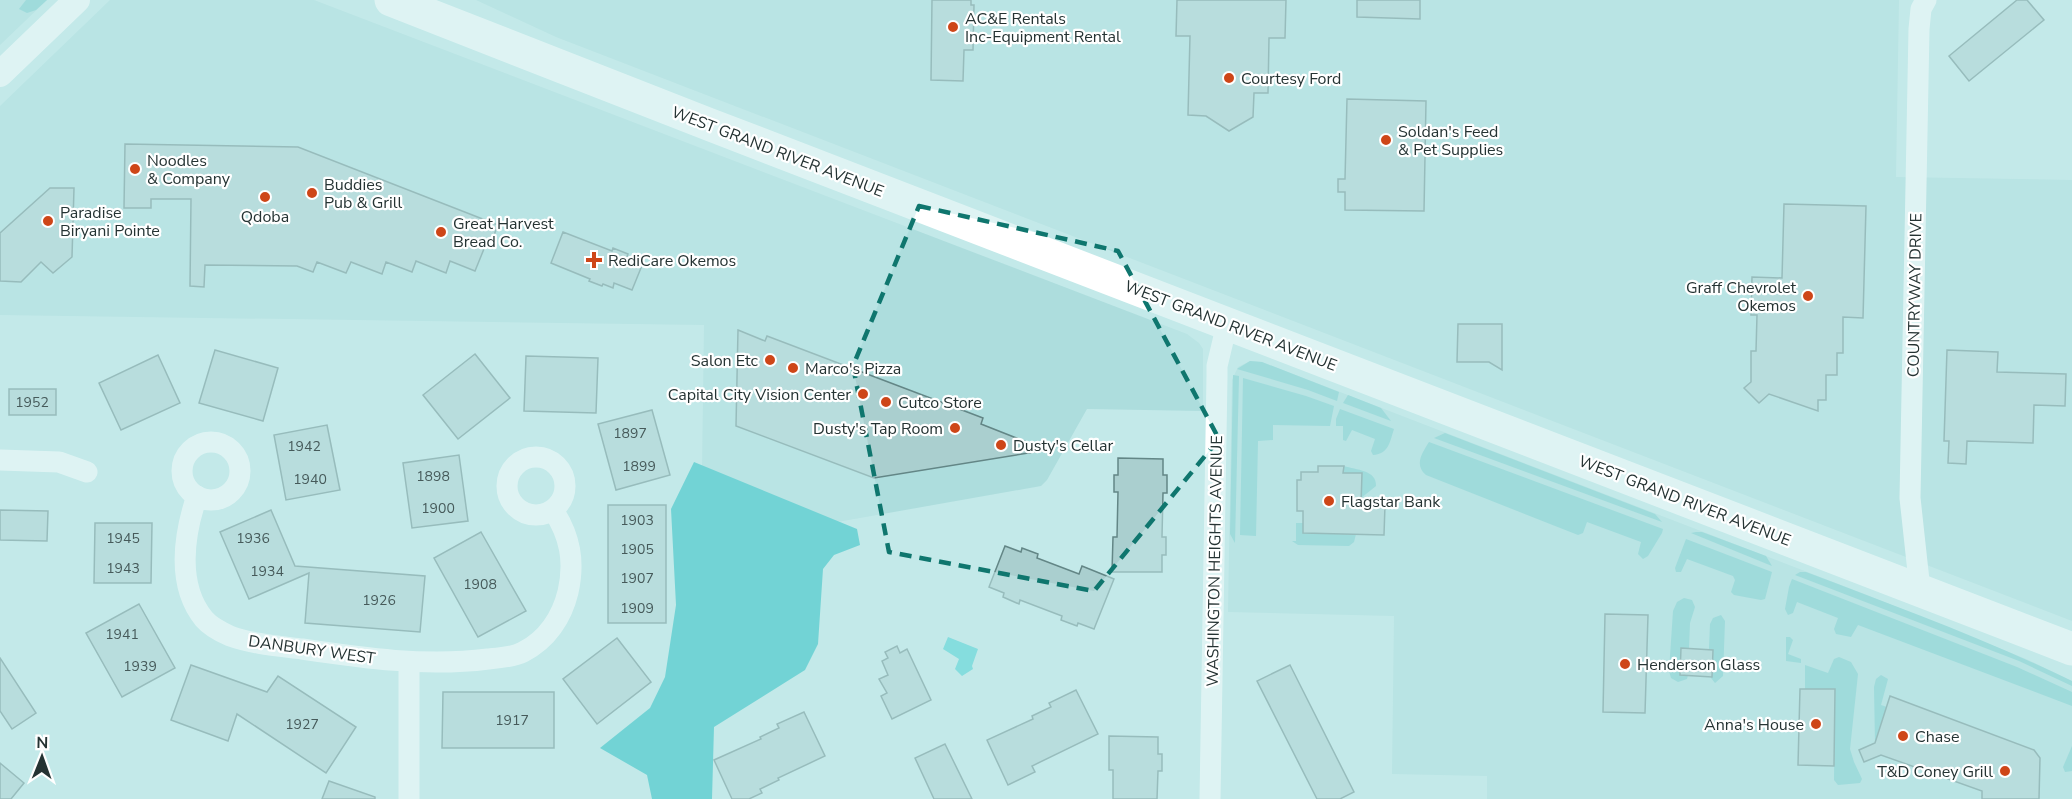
<svg xmlns="http://www.w3.org/2000/svg" width="2072" height="799" font-family="'Nunito Sans',sans-serif">
	<style>
		.built { fill: #addddd }
		.green { fill: #73cacb }
		.forest { fill: #11b9bc }
		.water { fill: #3bced0 }
		.building { fill: #aacfcf; stroke: #638686; stroke-width: 1.5 }
		.lines { fill: none; stroke-linecap: round; stroke-linejoin: round }
		.minor { stroke: #fff; stroke-width: 21 }
		.tertiary { stroke: #fff; stroke-width: 26 }
		.primary { stroke: #fff; stroke-width: 33 }
		.marked { fill: none; stroke: #0f766e; stroke-width: 4.5; stroke-dasharray: 12 8; stroke-linejoin: round }
		.poi-dot { fill: #ce4618; stroke: #fff; stroke-width: 2 }
		.labels { text-anchor: middle; stroke-width: 4.5; stroke-linejoin: round; paint-order: stroke }
		.number-label { font-size: 14px; fill: #465a5a }
		.poi-label { font-size: 16px; fill: #253333; stroke: #fff; text-anchor: start }
		.street-label { font-size: 16px; fill: #253333; stroke: #fff }
	</style>
	<rect width="100%" height="100%" fill="#c3e9e9"/>
	<g class="built">
		<polygon points="0,0 47,0 0,45"/>
		<polygon points="110,0 314,0 1187,334 1199,343 1203,349 1203,411 1087,409 1047,480 1041,486 809,527 701,543 704,325 0,315 0,106"/>
		<polygon points="476,0 1899,0 1896,177 2072,180 2072,621 556,37"/>
		<polygon points="1250,361 1262,362 1867,595 2026,659 2072,681 2072,799 1487,799 1487,776 1392,774 1394,616 1228,612 1232,380 1238,367"/>
	</g>
	<g class="green">
		<polygon points="26,0 47,0 36,10 27,13 19,9"/>
		<polygon points="1250,361 1262,362 1339,392 1337,401 1308,390 1237,369"/>
		<polygon points="1233,375 1239,376 1235,543 1230,534"/>
		<polygon points="1243,378 1306,396 1334,406 1330,426 1273,425 1273,440 1258,441 1256,536 1240,535"/>
		<polygon points="1348,395 1381,408 1391,421 1343,403"/>
		<path d="M1340,409L1394,429C1390,441 1389,454 1373,455L1371,451L1375,439L1352,430L1346,441L1343,440V426H1336V419Z"/>
		<polygon points="1445,433 1655,514 1662,522 1434,438"/>
		<path d="M1429,442L1663,529L1662,533L1648,556L1643,559L1638,554L1641,542L1587,522L1583,533L1578,535L1426,475C1414,465 1422,453 1429,442Z"/>
		<path d="M1344,466C1356,470 1377,470 1376,486L1361,498V473H1343Z"/>
		<polygon points="1296,523 1303,523 1303,533 1356,534 1354,542 1349,546 1298,545 1292,541 1296,541"/>
		<polygon points="1696,532 1702,532 1766,556 1772,566 1691,533"/>
		<polygon points="1686,539 1772,572 1765,599 1761,600 1734,595 1731,592 1735,580 1733,576 1687,559 1681,572 1676,572 1675,568"/>
		<path d="M1800,572H1806C1895,606 1986,639 2072,681V686L2019,661L1795,575Z"/>
		<polygon points="1792,579 2017,667 2072,692 2072,706 1858,625 1851,637 1836,634 1834,629 1838,618 1797,602 1793,613 1788,615 1785,609 1789,587"/>
		<polygon points="1684,598 1692,600 1695,607 1690,623 1689,648 1681,648 1680,674 1688,675 1687,679 1678,682 1671,678 1669,671 1673,611 1677,602"/>
		<polygon points="1721,615 1725,621 1723,676 1715,683 1711,678 1713,650 1709,649 1710,624 1713,618"/>
		<polygon points="1786,637 1790,637 1793,640 1788,654 1801,659 1801,663 1786,661"/>
		<polygon points="1839,657 1851,662 1858,674 1850,749 1854,762 1862,779 1860,783 1838,785 1834,780 1835,690 1805,689 1805,665 1828,673 1834,659"/>
		<polygon points="1881,675 1888,679 1881,705 1887,707 1875,743 1874,687 1876,679"/>
		<polygon points="2072,746 2072,771 2065,772 2063,767"/>
	</g>
	<polygon class="forest" points="694,462 857,529 860,545 834,555 823,569 818,644 805,670 714,727 712,799 652,799 647,775 600,748 650,708 665,677 676,605 671,509"/>
	<polygon class="water" points="948,637 978,649 972,666 973,669 962,676 955,669 959,659 943,649"/>
	<g class="building">
		<polygon points="932,0 971,0 971,5 974,5 973,50 964,50 963,81 931,80"/>
		<polygon points="1177,0 1286,0 1285,38 1269,38 1268,93 1254,93 1253,117 1229,131 1206,116 1188,115 1190,36 1176,36"/>
		<polygon points="1357,0 1420,0 1420,19 1357,17"/>
		<polygon points="2017,0 2027,0 2044,20 1969,81 1949,56"/>
		<polygon points="1347,99 1426,101 1424,211 1345,210 1345,192 1338,192 1338,179 1345,179"/>
		<polygon points="125,144 298,147 498,225 492,240 488,239 475,271 450,261 446,273 416,261 412,272 386,262 382,274 351,262 346,273 317,262 313,272 297,266 205,265 204,287 190,286 191,199 151,199 151,208 124,208"/>
		<polygon points="50,188 74,188 72,257 53,273 41,262 21,282 0,281 0,233"/>
		<polygon points="1784,204 1866,206 1863,318 1843,317 1843,353 1837,353 1837,375 1826,375 1826,400 1818,400 1818,411 1769,394 1759,403 1744,388 1751,382 1751,351 1756,351 1757,315 1751,315 1752,277 1782,278"/>
		<polygon points="563,232 612,251 613,248 628,254 627,257 643,263 632,290 614,283 613,288 603,284 602,286 589,281 590,279 551,263"/>
		<polygon points="1458,324 1502,324 1502,370 1489,362 1457,362"/>
		<polygon points="738,330 765,341 767,336 983,418 981,424 1047,450 874,478 736,426"/>
		<polygon points="215,350 278,368 263,421 199,403"/>
		<polygon points="1947,350 1998,352 1997,372 2066,374 2065,406 2034,405 2033,443 1967,441 1966,464 1948,463 1949,441 1944,441"/>
		<polygon points="475,354 510,398 458,439 423,395"/>
		<polygon points="158,355 180,403 121,430 99,383"/>
		<polygon points="526,356 598,358 596,413 524,411"/>
		<rect x="9" y="389" width="47" height="26"/>
		<polygon points="652,410 670,475 616,490 598,424"/>
		<polygon points="327,425 340,490 286,500 274,435"/>
		<polygon points="459,455 468,521 412,528 403,463"/>
		<polygon points="1118,458 1163,459 1163,475 1167,475 1167,493 1163,493 1162,537 1166,537 1166,555 1162,555 1162,572 1112,572 1113,537 1117,537 1118,492 1114,492 1114,475 1118,475"/>
		<polygon points="1318,466 1344,466 1343,473 1362,473 1361,505 1385,505 1384,535 1303,533 1303,511 1297,511 1297,480 1301,480 1301,472 1318,472"/>
		<rect x="608" y="505" width="58" height="118"/>
		<polygon points="0,510 48,511 47,541 0,540"/>
		<polygon points="271,510 295,566 425,576 420,632 305,623 309,573 249,599 220,532"/>
		<polygon points="95,523 152,523 151,583 94,583"/>
		<polygon points="481,532 526,611 478,637 434,558"/>
		<polygon points="1005,546 1021,552 1022,548 1038,554 1037,558 1079,574 1082,566 1114,579 1094,629 1078,623 1077,626 1061,620 1062,616 1020,600 1019,604 1003,597 1004,593 989,587"/>
		<polygon points="139,604 175,668 122,697 86,633"/>
		<polygon points="1605,614 1648,615 1645,713 1603,712"/>
		<polygon points="617,638 651,682 597,724 563,679"/>
		<polygon points="897,646 900,653 907,649 931,700 892,719 881,696 887,693 879,679 888,675 882,661 888,658 885,652"/>
		<polygon points="1681,648 1713,650 1712,677 1680,675"/>
		<polygon points="0,658 36,713 12,729 0,711"/>
		<polygon points="191,665 267,692 278,676 356,727 326,773 237,714 228,741 171,720"/>
		<polygon points="1290,665 1354,792 1340,799 1317,799 1257,681"/>
		<polygon points="1800,689 1835,689 1834,766 1798,765"/>
		<polygon points="1076,690 1098,734 1032,766 1035,772 1008,785 987,740 1033,719 1032,716 1051,707 1049,703"/>
		<polygon points="443,692 554,692 554,748 442,748"/>
		<polygon points="1890,696 2034,750 2040,758 2039,799 1982,799 1982,791 1881,755 1864,762 1859,750 1875,743"/>
		<polygon points="804,712 825,756 778,778 779,780 760,789 762,793 749,799 732,799 714,760 761,739 760,737 779,728 777,724"/>
		<polygon points="1109,736 1158,737 1158,754 1162,754 1162,771 1158,771 1157,799 1113,799 1113,770 1109,770"/>
		<polygon points="945,744 972,799 934,799 915,758"/>
		<polygon points="0,763 24,783 11,799 0,799"/>
		<polygon points="329,781 375,797 375,799 322,799"/>
	</g>
	<g class="lines">
		<g class="minor">
			<circle cx="211" cy="471" r="29"/>
			<circle cx="536" cy="486" r="29"/>
			<polyline points="0,460 59,462 87,472"/>
			<path d="M197,496C184,534 176,585 204,619C210,626 221,632 230,636C252,644 278,646 302,649C363,658 426,667 488,659C499,658 514,657 523,652C547,640 562,617 568,592C575,561 570,536 553,510"/>
			<polyline points="1920,590 1910,498 1919,29 1921,9 1926,0"/>
			<polyline points="409,799 409,662"/>
			<polyline points="1210,799 1217,376 1217,366 1227,324"/>
		</g>
		<polyline class="tertiary" points="0,74 77,0"/>
		<polyline class="primary" points="391,0 708,124 2072,649"/>
	</g>
	<path d="M0 0H2072V799H0ZM919,206L1118,251L1219,439L1094,591L889,552L853,366Z" fill="#c3e9e9" fill-opacity=".55" fill-rule="evenodd"/>
	<path class="marked" d="M919,206L1118,251L1219,439L1094,591L889,552L853,366Z"/>
	<g class="poi-dot">
		<circle cx="953" cy="27" r="6"/>
		<circle cx="1229" cy="78" r="6"/>
		<circle cx="1386" cy="140" r="6"/>
		<circle cx="135" cy="169" r="6"/>
		<circle cx="312" cy="193" r="6"/>
		<circle cx="265" cy="197" r="6"/>
		<circle cx="48" cy="221" r="6"/>
		<circle cx="441" cy="232" r="6"/>
		<path d="M591 251h6v6h6v6h-6v6h-6v-6h-6v-6h6z"/>
		<circle cx="1808" cy="296" r="6"/>
		<circle cx="770" cy="360" r="6"/>
		<circle cx="793" cy="368" r="6"/>
		<circle cx="863" cy="394" r="6"/>
		<circle cx="886" cy="402" r="6"/>
		<circle cx="955" cy="428" r="6"/>
		<circle cx="1001" cy="445" r="6"/>
		<circle cx="1329" cy="501" r="6"/>
		<circle cx="1625" cy="664" r="6"/>
		<circle cx="1816" cy="724" r="6"/>
		<circle cx="1903" cy="736" r="6"/>
		<circle cx="2005" cy="771" r="6"/>
	</g>
	<g class="labels">
		<g class="number-label">
			<text x="32" y="407">1952</text>
			<text x="630" y="438">1897</text>
			<text x="304" y="451">1942</text>
			<text x="639" y="471">1899</text>
			<text x="433" y="481">1898</text>
			<text x="310" y="484">1940</text>
			<text x="438" y="513">1900</text>
			<text x="637" y="525">1903</text>
			<text x="123" y="543">1945</text>
			<text x="253" y="543">1936</text>
			<text x="637" y="554">1905</text>
			<text x="123" y="573">1943</text>
			<text x="267" y="576">1934</text>
			<text x="637" y="583">1907</text>
			<text x="480" y="589">1908</text>
			<text x="379" y="605">1926</text>
			<text x="637" y="613">1909</text>
			<text x="122" y="639">1941</text>
			<text x="140" y="671">1939</text>
			<text x="512" y="725">1917</text>
			<text x="302" y="729">1927</text>
		</g>
		<g class="poi-label">
			<text x="965" y="24">AC&amp;E Rentals<tspan x="965" dy="18">Inc-Equipment Rental</tspan></text>
			<text x="1241" y="84">Courtesy Ford</text>
			<text x="1398" y="137">Soldan's Feed<tspan x="1398" dy="18">&amp; Pet Supplies</tspan></text>
			<text x="147" y="166">Noodles<tspan x="147" dy="18">&amp; Company</tspan></text>
			<text x="324" y="190">Buddies<tspan x="324" dy="18">Pub &amp; Grill</tspan></text>
			<text x="60" y="218">Paradise<tspan x="60" dy="18">Biryani Pointe</tspan></text>
			<text x="265" y="222" text-anchor="middle">Qdoba</text>
			<text x="453" y="229">Great Harvest<tspan x="453" dy="18">Bread Co.</tspan></text>
			<text x="608" y="266">RediCare Okemos</text>
			<text x="1796" y="293" text-anchor="end">Graff Chevrolet<tspan x="1796" dy="18">Okemos</tspan></text>
			<text x="758" y="366" text-anchor="end">Salon Etc</text>
			<text x="805" y="374">Marco's Pizza</text>
			<text x="851" y="400" text-anchor="end">Capital City Vision Center</text>
			<text x="898" y="408">Cutco Store</text>
			<text x="943" y="434" text-anchor="end">Dusty's Tap Room</text>
			<text x="1013" y="451">Dusty's Cellar</text>
			<text x="1341" y="507">Flagstar Bank</text>
			<text x="1637" y="670">Henderson Glass</text>
			<text x="1804" y="730" text-anchor="end">Anna's House</text>
			<text x="1915" y="742">Chase</text>
			<text x="1993" y="777" text-anchor="end">T&amp;D Coney Grill</text>
		</g>
		<g class="street-label">
			<text transform="translate(778 151) rotate(21)" y="6">WEST GRAND RIVER AVENUE</text>
			<text transform="translate(1914 295) rotate(-89)" y="6">COUNTRYWAY DRIVE</text>
			<text transform="translate(1231 325) rotate(21)" y="6">WEST GRAND RIVER AVENUE</text>
			<text transform="translate(1685 500) rotate(21)" y="6">WEST GRAND RIVER AVENUE</text>
			<text transform="translate(1214 561) rotate(-89)" y="6">WASHINGTON HEIGHTS AVENUE</text>
			<text transform="translate(312 649) rotate(8)" y="6">DANBURY WEST</text>
		</g>
	</g>
	<g transform="translate(42 757) rotate(1)" stroke="#ffffff" stroke-width="4.5" paint-order="stroke">
	<path d="M0-4.5L10 22L0 15L-10 22Z" fill="#253333"/>
	<text y="-9" font-size="16" font-weight="bold" text-anchor="middle" fill="#253333">N</text>
	</g>
</svg>
